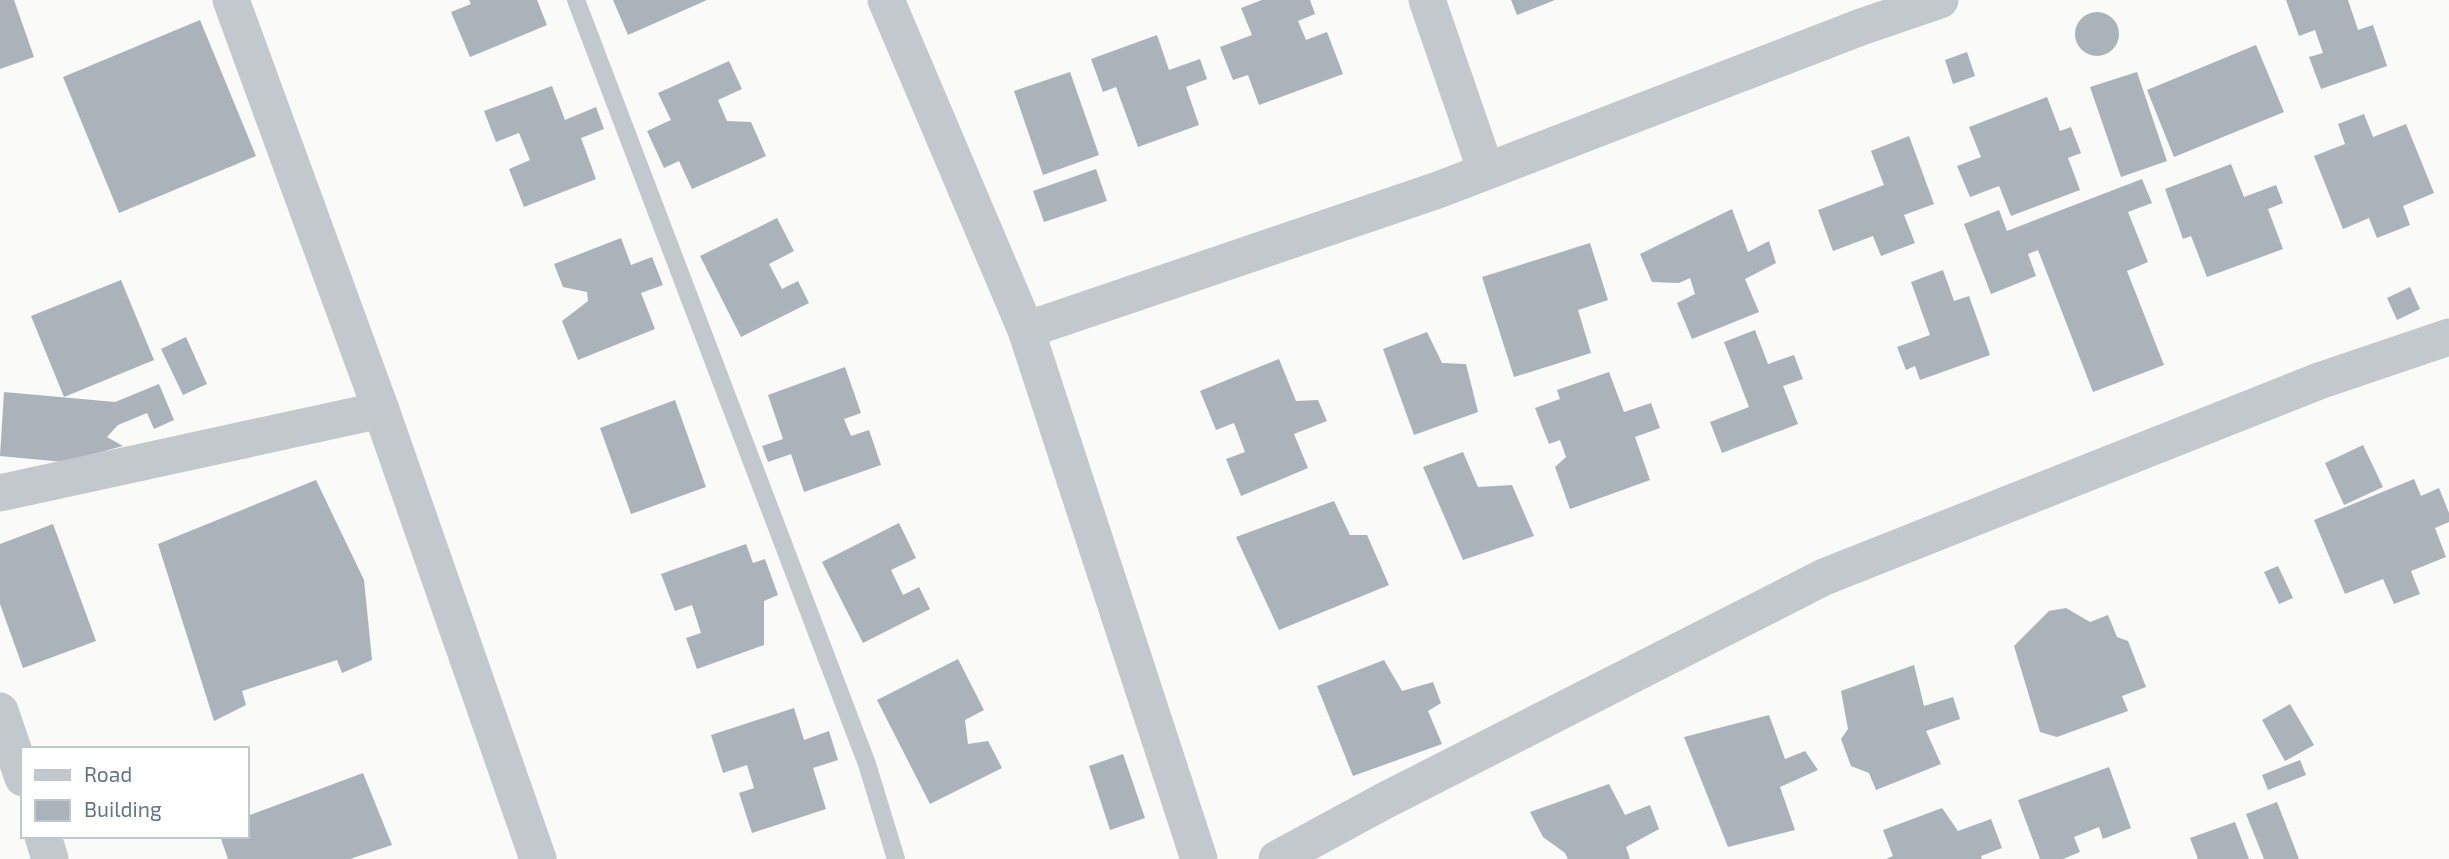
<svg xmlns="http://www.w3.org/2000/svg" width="2449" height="859" font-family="'Exo 2',sans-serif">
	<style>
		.building { fill: #aab3b9 }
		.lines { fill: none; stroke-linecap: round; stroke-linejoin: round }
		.service { stroke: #c3c8cc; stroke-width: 18 }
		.minor { stroke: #c3c8cc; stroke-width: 37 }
	</style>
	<rect width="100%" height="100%" fill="#fafaf8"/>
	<g class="building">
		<polygon points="0,0 14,0 34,57 0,69"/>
		<polygon points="469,0 537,0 547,25 470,57 451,12 471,4"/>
		<polygon points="613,0 707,0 628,35"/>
		<polygon points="1262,0 1310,0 1315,14 1298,21 1306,40 1327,32 1343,74 1259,105 1248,75 1233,80 1220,47 1252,35 1241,8"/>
		<polygon points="1511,0 1555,0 1517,15"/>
		<polygon points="2286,0 2348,0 2358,30 2373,25 2387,66 2321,89 2309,57 2323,53 2315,30 2299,36"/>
		<circle cx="2097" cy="34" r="22"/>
		<polygon points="200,20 256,156 119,213 63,77"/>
		<polygon points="1157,35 1169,70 1200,59 1207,79 1186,87 1199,125 1138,147 1116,87 1103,92 1091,59"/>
		<polygon points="2256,45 2284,112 2174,157 2147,90"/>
		<polygon points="1967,52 1975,76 1953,84 1945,60"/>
		<polygon points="729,61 742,89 718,100 727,121 751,122 766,156 692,189 679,161 664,168 647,131 671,120 658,93"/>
		<polygon points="1070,72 1099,155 1043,175 1014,91"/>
		<polygon points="2137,72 2167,161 2121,177 2090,87"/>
		<polygon points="552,86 565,120 596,107 604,129 581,138 596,179 524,207 509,169 530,160 519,133 496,142 484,111"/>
		<polygon points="2047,97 2060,131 2071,127 2081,153 2068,158 2080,190 2011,216 1999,186 1970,197 1957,166 1981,157 1969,127"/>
		<polygon points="2364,114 2373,137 2406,124 2434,193 2403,206 2410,225 2377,238 2369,218 2343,229 2314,156 2345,144 2338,124"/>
		<polygon points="1909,136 1934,204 1904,215 1915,243 1881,256 1873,236 1833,251 1818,210 1884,185 1871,151"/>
		<polygon points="2231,164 2244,197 2276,185 2283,203 2268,209 2283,249 2207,277 2191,236 2183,239 2165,189"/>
		<polygon points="1096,169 1107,201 1044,222 1033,191"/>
		<polygon points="2142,179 2152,203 2128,212 2148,262 2127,271 2164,365 2093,392 2038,250 2028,254 2036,276 1991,294 1964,224 1999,210 2007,231"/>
		<polygon points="1732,209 1748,252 1769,241 1776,263 1745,279 1759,312 1692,339 1677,303 1695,294 1690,278 1679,283 1652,282 1640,254"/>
		<polygon points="777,218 794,251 769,264 782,289 798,281 809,303 741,337 700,256"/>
		<polygon points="621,238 631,265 652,257 663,285 641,293 655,329 578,360 562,321 588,301 587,292 563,287 554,264"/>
		<polygon points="1590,243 1608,300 1578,310 1591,353 1514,377 1482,277"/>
		<polygon points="1943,270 1954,301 1969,296 1990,355 1920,380 1915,366 1906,370 1897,347 1930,335 1911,282"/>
		<polygon points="121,280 154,360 64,397 31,316"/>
		<polygon points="2410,287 2420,309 2397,320 2387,298"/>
		<polygon points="1755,330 1768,364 1794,355 1803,379 1783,386 1798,424 1722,453 1710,422 1749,407 1724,342"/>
		<polygon points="1427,332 1442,363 1466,364 1478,412 1414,435 1383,349"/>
		<polygon points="186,337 207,384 183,395 161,349"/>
		<polygon points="1279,359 1296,401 1318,400 1327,421 1294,434 1308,468 1241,496 1226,459 1245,452 1234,423 1216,430 1200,391"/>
		<polygon points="845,367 861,413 844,419 851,436 869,430 881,465 804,492 791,454 768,462 762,446 783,439 768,395"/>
		<polygon points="1609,372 1624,412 1651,403 1660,428 1635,437 1650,480 1570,509 1555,467 1566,457 1560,440 1549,444 1535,408 1560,399 1557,390"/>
		<polygon points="159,384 174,420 154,429 147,413 118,425 107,437 123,446 64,462 0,456 4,392 115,402"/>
		<polygon points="675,400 706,487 631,514 600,428"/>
		<polygon points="2363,445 2383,487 2344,505 2325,463"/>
		<polygon points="1463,452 1478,487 1512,485 1534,536 1463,560 1423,467"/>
		<polygon points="2414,479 2421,496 2439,488 2449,513 2449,522 2435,528 2446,557 2411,571 2420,594 2394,604 2383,579 2345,594 2314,520"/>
		<polygon points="316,480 364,580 372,660 342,673 337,660 242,691 246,705 214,721 158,544"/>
		<polygon points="1334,501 1350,535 1367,535 1389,585 1279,630 1236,537"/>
		<polygon points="899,523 916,558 891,570 903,595 919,587 930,609 863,643 822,562"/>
		<polygon points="53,524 96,641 23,668 0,604 0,544"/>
		<polygon points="746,544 753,563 765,559 778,595 764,601 764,645 697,669 686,638 701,633 692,605 675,611 661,574"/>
		<polygon points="2278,566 2293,598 2279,604 2264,572"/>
		<polygon points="2066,608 2090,622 2108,615 2117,637 2128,641 2146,687 2122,696 2128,711 2057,737 2040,732 2014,646 2049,611"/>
		<polygon points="958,659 984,710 965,720 968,744 988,741 1002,768 930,804 877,700"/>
		<polygon points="1384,660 1402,691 1433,682 1441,703 1428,711 1442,744 1353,776 1317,686"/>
		<polygon points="1914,665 1924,706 1953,697 1960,719 1926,731 1941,764 1876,790 1869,773 1851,766 1841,739 1848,729 1841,691"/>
		<polygon points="2290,704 2314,745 2285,761 2262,720"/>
		<polygon points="794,708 804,740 829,731 838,760 813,768 826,809 752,833 739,793 754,788 747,765 723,773 711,735"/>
		<polygon points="1769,715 1785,759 1805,751 1818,770 1780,787 1795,830 1728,847 1684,737"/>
		<polygon points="1123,754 1145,818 1110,830 1089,766"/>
		<polygon points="2300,760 2306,775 2268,790 2262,775"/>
		<polygon points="2109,767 2131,828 2103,839 2099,827 2074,837 2080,852 2063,859 2040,859 2018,800"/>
		<polygon points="363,773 392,845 350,859 228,859 220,836 247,836 247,816"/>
		<polygon points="1609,784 1625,815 1650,805 1659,829 1626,847 1630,859 1568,859 1565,853 1543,837 1530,812"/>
		<polygon points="2277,802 2299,859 2264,859 2246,814"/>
		<polygon points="1942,808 1958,831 1991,819 2002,848 1981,856 1982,859 1886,859 1893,856 1883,830"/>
		<polygon points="2235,822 2249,859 2198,859 2190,838"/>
	</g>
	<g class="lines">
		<polyline class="service" points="576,0 867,764 896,859"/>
		<g class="minor">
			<polyline points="231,0 381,410 538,859"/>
			<polyline points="886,0 1026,330 1199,859"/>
			<polyline points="1427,0 1486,171"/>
			<polyline points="1026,330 1438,190 1861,27 1940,0"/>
			<polyline points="0,493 381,410"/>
			<polyline points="0,711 23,778"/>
			<polyline points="43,836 50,859"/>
			<polyline points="1277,859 1384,801 1824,577 2319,381 2449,337"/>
		</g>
	</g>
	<rect x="21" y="747" width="228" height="91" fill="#ffffff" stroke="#c1c8cd" stroke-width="2"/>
	<rect x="35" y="770" width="35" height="10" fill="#c3c8cc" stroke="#c1c8cd" stroke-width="2"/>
	<text x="84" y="782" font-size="21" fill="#657683">Road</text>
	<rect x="35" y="800" width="35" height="21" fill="#aab3b9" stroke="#c1c8cd" stroke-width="2"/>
	<text x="84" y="817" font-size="21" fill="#657683">Building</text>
</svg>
